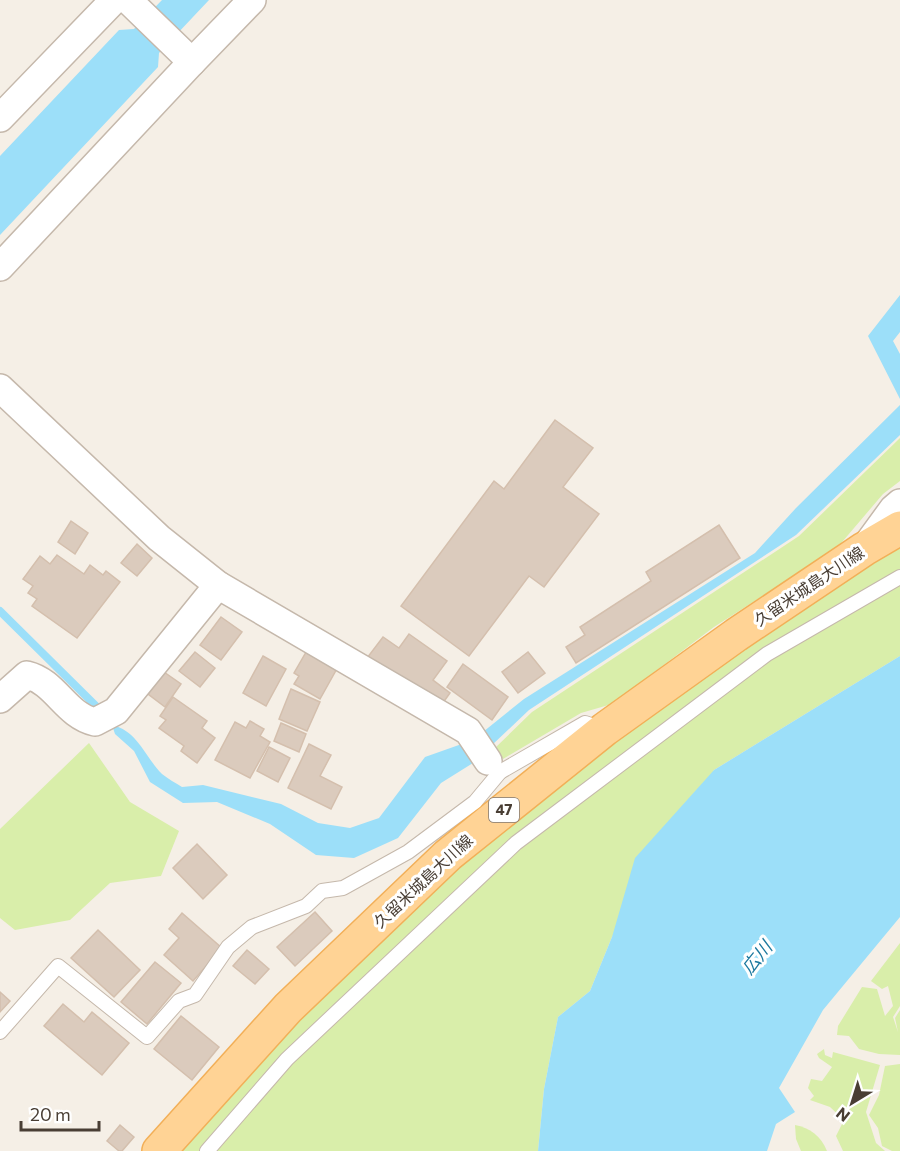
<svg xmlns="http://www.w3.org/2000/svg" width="900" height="1151" font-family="Commissioner,'Noto Sans JP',sans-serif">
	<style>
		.green { fill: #d9eeaa }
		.water { fill: #9cdff9 }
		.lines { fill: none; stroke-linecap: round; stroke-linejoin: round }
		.stream { stroke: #9cdff9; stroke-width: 8 }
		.building { fill: #dbcbbd; stroke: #d4bfad; stroke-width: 1.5 }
		.service-casing { stroke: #c5b8ab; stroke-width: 16 }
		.minor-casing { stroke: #c5b8ab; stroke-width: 30 }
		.primary-casing { stroke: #f2af58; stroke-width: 36 }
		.service { stroke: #fff; stroke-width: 14 }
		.minor { stroke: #fff; stroke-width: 27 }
		.primary { stroke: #ffd395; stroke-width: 33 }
		.labels { text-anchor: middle; stroke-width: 6; stroke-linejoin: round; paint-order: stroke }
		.shield { fill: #fff; stroke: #807871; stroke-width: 1.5 }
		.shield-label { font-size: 15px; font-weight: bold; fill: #493e34 }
		.street-label { font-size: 16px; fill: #493e34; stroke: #fff }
		.water-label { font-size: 18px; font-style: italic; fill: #1d799f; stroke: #fff }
	</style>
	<rect width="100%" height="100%" fill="#f5efe6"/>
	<g class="green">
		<polygon points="900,438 900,481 883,494 837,548 714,627 612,704 581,713 503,759 496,747 532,712 799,536"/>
		<polygon points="900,545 900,656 714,770 612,937 590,991 558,1017 544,1089 538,1151 179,1151 276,1041 496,831 750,643"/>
		<polygon points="89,743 130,802 179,831 161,876 110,883 70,920 15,930 0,918 0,829"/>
		<polygon points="900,943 900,1006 893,1017 898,1032 895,1018 900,1010 900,1055 879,1054 859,1049 849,1036 837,1035 838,1026 862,987 877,989 885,1016 893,1006 888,986 882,989 871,981"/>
		<polygon points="824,1049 825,1055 832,1058 833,1052 880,1065 866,1112 876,1143 885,1151 843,1151 836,1136 844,1120 830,1107 810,1100 814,1096 808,1088 811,1079 822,1081 832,1067 819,1058 817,1054"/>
		<polygon points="900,1064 900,1151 892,1151 882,1146 878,1128 869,1115 879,1095 885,1066"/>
		<path d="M795,1125C810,1128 821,1136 827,1151H801L796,1139Z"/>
	</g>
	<g class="water">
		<polygon points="162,0 209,0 159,53 158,67 0,235 0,156 119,30 134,29"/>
		<polygon points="900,295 900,332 893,341 900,354 900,399 868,336"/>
		<path d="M900,405V435L796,535L529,710L473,763L441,783L398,838L354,858L316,855L270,824L217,802L183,803L150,782L134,751L115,734L112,725C138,731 145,757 162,774C168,779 176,783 182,787L203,785L281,804L318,823L350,828L379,818L425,757L473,740L524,699L755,553L796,508Z"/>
		<polygon points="900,656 900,917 823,1010 779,1088 795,1112 776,1124 767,1151 538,1151 544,1089 558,1017 590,991 612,937 635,858 714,770"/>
	</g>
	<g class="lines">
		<polyline class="stream" points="0,611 96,706"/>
	</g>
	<g class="building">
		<polygon points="555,420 593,448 563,487 599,514 544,587 529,576 469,656 401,606 494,481 504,489"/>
		<polygon points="71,521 88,533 75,554 58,542"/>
		<polygon points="719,525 740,558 576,663 566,647 585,635 580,627 651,581 646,572"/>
		<polygon points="137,544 152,558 137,576 121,563"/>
		<polygon points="57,555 84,574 90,565 103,575 106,571 120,582 77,638 32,606 37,599 28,593 33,586 23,579 40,556 50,564"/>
		<polygon points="221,617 242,632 221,660 200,645"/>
		<polygon points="409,634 447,661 433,680 450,693 438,710 367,658 383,637 399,648"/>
		<polygon points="309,647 339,665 320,699 294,684 299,676 294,673"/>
		<polygon points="195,652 215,668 200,687 179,671"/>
		<polygon points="528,652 545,673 518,693 502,672"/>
		<polygon points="263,656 286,669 266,706 243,693"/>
		<polygon points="463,664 508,697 492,720 447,687"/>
		<polygon points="164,672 181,684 165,707 148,694"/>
		<polygon points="291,689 320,702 307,731 279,719"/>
		<polygon points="173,697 207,721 202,728 215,738 197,763 181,751 184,746 159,728 166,720 160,716"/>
		<polygon points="250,721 264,729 260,736 270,742 250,778 215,760 235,722 246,728"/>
		<polygon points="281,723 306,734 299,752 274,741"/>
		<polygon points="309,744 331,755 320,776 342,787 331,809 288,788"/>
		<polygon points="269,747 290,758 278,782 257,771"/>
		<polygon points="197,844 227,875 203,899 173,868"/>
		<polygon points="315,912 332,931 295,966 277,947"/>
		<polygon points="182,913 222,948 193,981 164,955 179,938 169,929"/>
		<polygon points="98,930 140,970 114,997 71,958"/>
		<polygon points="247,950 269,969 255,984 233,966"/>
		<polygon points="155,962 181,983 147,1024 121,1002"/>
		<polygon points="0,992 10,1001 0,1012"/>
		<polygon points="63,1004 84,1022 92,1012 129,1043 102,1075 44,1026"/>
		<polygon points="181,1016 219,1047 192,1080 154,1049"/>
		<polygon points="120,1125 134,1137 122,1151 119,1151 107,1141"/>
	</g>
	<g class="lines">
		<defs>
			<g id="service">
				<polyline points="494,767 500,772 585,723 603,729"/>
				<polyline points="0,1032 58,966 147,1037 179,1001 195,995 228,947 252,927 306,906 322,891 343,888 408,852 475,802 500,772"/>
				<polyline points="207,1151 287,1059 516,843 767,654 900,577"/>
			</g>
			<g id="minor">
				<polyline points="192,62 252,0"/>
				<polyline points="0,118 114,0"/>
				<polyline points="0,267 192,62 128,0"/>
				<polyline points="0,388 159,538 218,585 468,731 488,761"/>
				<polyline points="866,546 893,509 900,503"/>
				<path d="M0,699L27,675C56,682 65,715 95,722L116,711L218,585"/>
			</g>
			<polyline id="primary" points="159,1151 288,1008 448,855 605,729 736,635 864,549 900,528"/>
		</defs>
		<use href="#service" class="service-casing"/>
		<use href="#minor" class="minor-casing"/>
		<use href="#primary" class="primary-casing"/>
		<use href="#service" class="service"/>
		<use href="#minor" class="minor"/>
		<use href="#primary" class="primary"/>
	</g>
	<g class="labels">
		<rect class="shield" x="489" y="798" width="30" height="24" rx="4.5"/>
		<g class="shield-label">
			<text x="504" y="815">47</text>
		</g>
		<g class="street-label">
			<text transform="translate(809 586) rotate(-34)" y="6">久留米城島大川線</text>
			<text transform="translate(423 881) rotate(-43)" y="6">久留米城島大川線</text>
		</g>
		<g class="water-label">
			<text transform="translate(757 958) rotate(-51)" y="6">広川</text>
		</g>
	</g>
	<g transform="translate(852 1103) rotate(218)" stroke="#ffffff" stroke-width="4.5" paint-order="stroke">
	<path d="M0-4.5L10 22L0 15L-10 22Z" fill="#493e34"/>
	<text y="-9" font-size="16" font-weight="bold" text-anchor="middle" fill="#493e34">N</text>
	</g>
	<path d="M21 1121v9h78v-9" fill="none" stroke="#493e34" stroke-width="3"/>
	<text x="30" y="1121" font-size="18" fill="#493e34" stroke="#ffffff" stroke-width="4.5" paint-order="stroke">20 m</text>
</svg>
